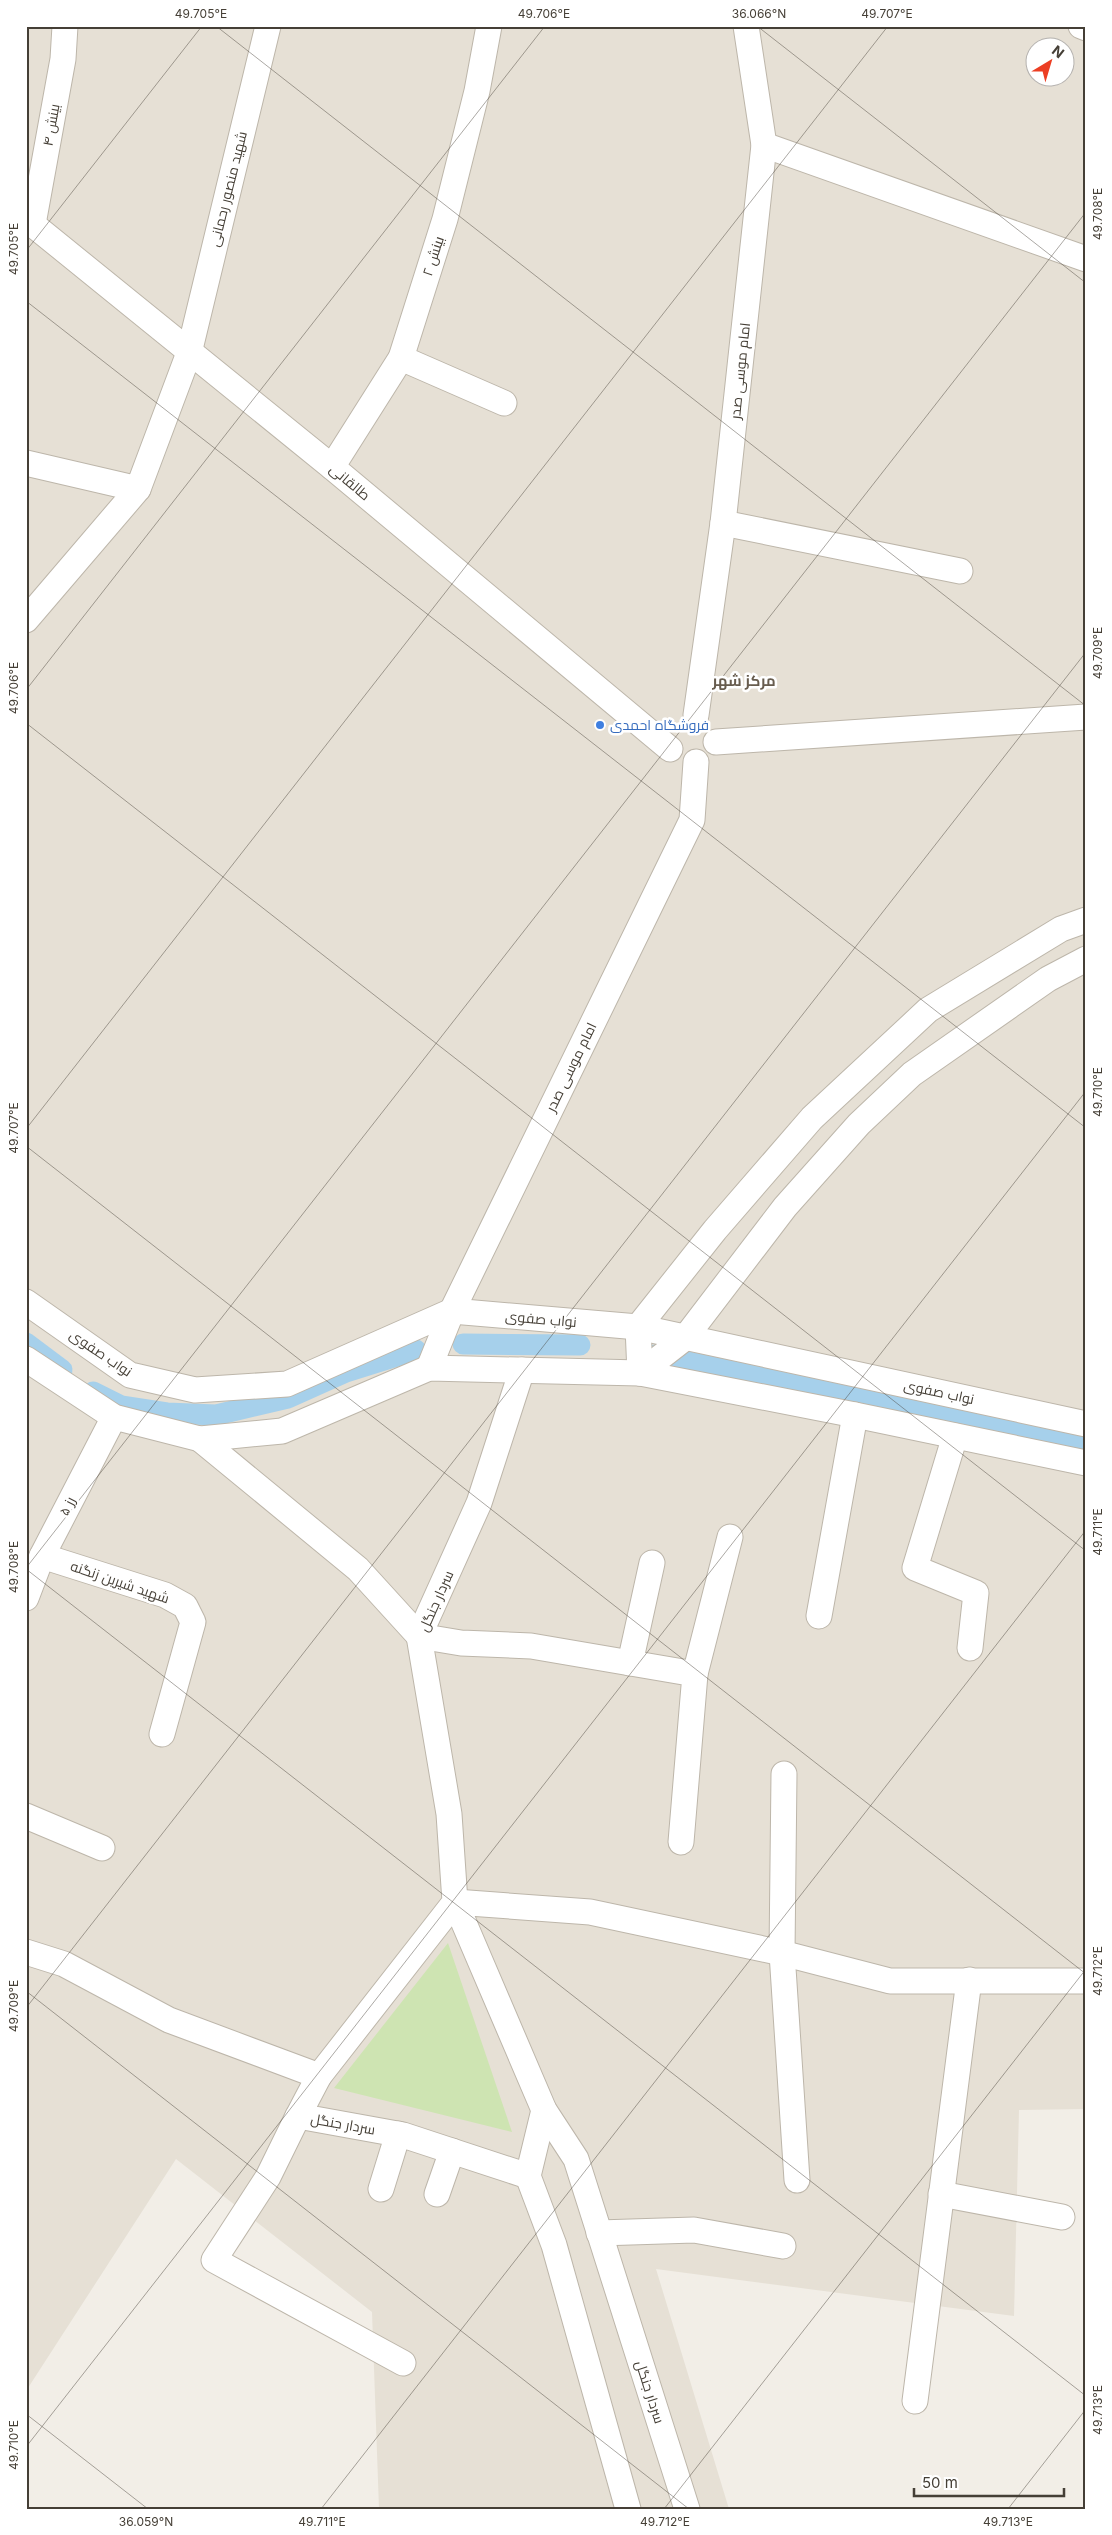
<svg xmlns="http://www.w3.org/2000/svg" width="1112" height="2535" font-family="Inter,Cairo,sans-serif">
	<style>
		.residential { fill: #e6e0d5; fill-rule: evenodd }
		.green { fill: #cee4b2 }
		.lines { fill: none; stroke-linecap: round; stroke-linejoin: round }
		.canal { stroke: #a6d0eb; stroke-width: 21 }
		.minor-casing { stroke: #bdb6aa; stroke-width: 27 }
		.minor { stroke: #fff; stroke-width: 25 }
		.ticks { fill: none; stroke: #453f36; stroke-width: 1; stroke-opacity: 0.45 }
		.shop-dot { fill: #3f7fe0; stroke: #fff; stroke-width: 2 }
		.labels { text-anchor: middle; stroke-width: 5; stroke-linejoin: round; paint-order: stroke }
		.street-label { font-size: 14px; fill: #453f36; stroke: #fff }
		.shop-label { font-size: 14px; fill: #366cbe; stroke: #fff; text-anchor: start }
		.neighbourhood-label { font-size: 15px; font-weight: bold; fill: #675c4e; stroke: #fff }
		.neatline { fill: none; stroke: #453f36; stroke-width: 2 }
		.ticks-label { font-size: 12px; text-anchor: middle; fill: #453f36 }
	</style>
	<rect width="100%" height="100%" fill="#f2eee7"/>
	<path class="residential" d="M26,26H1086V2109L1019,2110L1014,2316L656,2269L729,2509H379L372,2312L176,2159L26,2391ZM1034,48H1064V78H1034Z"/>
	<polygon class="green" points="448,1943 512,2132 334,2088"/>
	<g class="lines">
		<g class="canal">
			<polyline points="26,1343 62,1370"/>
			<polyline points="463,1344 580,1345"/>
			<polyline points="655,1355 1086,1445"/>
			<polyline points="93,1392 121,1406 167,1413 216,1415 288,1398 346,1372 416,1350"/>
		</g>
		<defs>
			<g id="minor">
				<polyline points="1081,26 1086,28"/>
				<polyline points="764,145 1086,259"/>
				<polyline points="26,219 332,467 670,749"/>
				<polyline points="33,224 63,59 65,26"/>
				<polyline points="401,358 504,403"/>
				<polyline points="26,463 138,489 189,353 268,26"/>
				<polyline points="332,467 401,358 445,219 477,91 489,26"/>
				<polyline points="723,523 960,571"/>
				<polyline points="26,620 138,489"/>
				<polyline points="696,715 723,523 764,145 746,26"/>
				<polyline points="716,742 1086,717"/>
				<polyline points="26,1302 130,1375 195,1390 287,1384 452,1311 638,1327 1086,1424"/>
				<polyline points="26,1359 114,1417 200,1439 282,1431 429,1368 640,1373 855,1415 1086,1463"/>
				<polyline points="429,1368 452,1311 692,820 696,762"/>
				<polyline points="522,1370 479,1503 419,1636 449,1814 455,1902 319,2076 298,2116 403,2135 528,2176"/>
				<polyline points="640,1373 638,1327 715,1230 812,1118 928,1010 1061,929 1086,920"/>
				<polyline points="640,1373 685,1338 785,1207 859,1124 912,1074 1048,979 1086,959"/>
				<polyline points="955,1436 915,1568 976,1593 970,1648"/>
				<polyline points="200,1439 358,1569 419,1636 461,1643 531,1646 695,1674 681,1842"/>
				<polyline points="42,1556 165,1595 185,1606 193,1622 162,1734"/>
				<polyline points="26,1598 42,1556 114,1417"/>
				<polyline points="819,1616 855,1415"/>
				<polyline points="630,1663 652,1563"/>
				<polyline points="695,1674 730,1537"/>
				<polyline points="784,1774 782,1953 797,2180"/>
				<polyline points="26,1816 102,1848"/>
				<polyline points="26,1952 64,1964 169,2020 319,2076"/>
				<polyline points="544,2110 528,2176 554,2245 628,2509"/>
				<polyline points="298,2116 268,2177 214,2260 403,2363"/>
				<polyline points="381,2189 398,2134"/>
				<polyline points="437,2194 452,2151"/>
				<polyline points="941,2194 1062,2217"/>
				<polyline points="599,2233 694,2230 783,2246"/>
				<polyline points="915,2401 969,1980"/>
				<polyline points="687,2509 576,2159 544,2110 455,1902 590,1912 782,1953 890,1981 1086,1981"/>
			</g>
		</defs>
		<use href="#minor" class="minor-casing"/>
		<use href="#minor" class="minor"/>
	</g>
	<path class="ticks" d="M216,26L1086,706M757,26L1086,283M26,251L202,26M26,301L1086,1128M26,690L545,26M26,723L1086,1551M26,1129L888,26M26,1146L1086,1974M26,1568L1086,212M26,1569L1086,2396M26,1991L689,2509M26,2008L1086,652M26,2414L148,2509M26,2447L1086,1091M321,2509L1086,1530M664,2509L1086,1969M1008,2509L1086,2409"/>
	<circle class="shop-dot" cx="600" cy="725" r="5"/>
	<g class="labels">
		<g class="street-label">
			<text transform="translate(51 125) rotate(-80)" y="5">بینش ۴</text>
			<text transform="translate(228 189) rotate(-76)" y="5">شهید منصور رحمانی</text>
			<text transform="translate(433 256) rotate(-72)" y="5">بینش ۲</text>
			<text transform="translate(740 371) rotate(-84)" y="5">امام موسی صدر</text>
			<text transform="translate(350 482) rotate(40)" y="5">طالقانی</text>
			<text transform="translate(571 1067) rotate(-64)" y="5">امام موسی صدر</text>
			<text transform="translate(541 1319) rotate(5)" y="5">نواب صفوی</text>
			<text transform="translate(101 1353) rotate(34)" y="5">نواب صفوی</text>
			<text transform="translate(939 1392) rotate(12)" y="5">نواب صفوی</text>
			<text transform="translate(67 1506) rotate(-63)" y="5">رز ۵</text>
			<text transform="translate(120 1582) rotate(19)" y="5">شهید شیرین زنگنه</text>
			<text transform="translate(436 1601) rotate(-66)" y="5">سردار جنگل</text>
			<text transform="translate(343 2124) rotate(10)" y="5">سردار جنگل</text>
			<text transform="translate(650 2392) rotate(72)" y="5">سردار جنگل</text>
		</g>
		<g class="shop-label">
			<text x="610" y="730">فروشگاه احمدی</text>
		</g>
		<g class="neighbourhood-label">
			<text x="744" y="686">مرکز شهر</text>
		</g>
	</g>
	<rect width="1112" height="2535" fill="none" stroke="#ffffff" stroke-width="55"/>
	<g transform="translate(1050 62) rotate(38)"><circle r="24" fill="#ffffff" stroke="#b5b2af"/>
	<path d="M0-4L9 19L0 12L-9 19Z" fill="#ec3e23"/>
	<text y="-8" font-size="14" font-weight="bold" text-anchor="middle" fill="#453f36">N</text>
	</g>
	<path d="M914 2488v8h150v-8" fill="none" stroke="#453f36" stroke-width="2.5"/>
	<text x="922" y="2488" font-size="15" fill="#453f36" stroke="#ffffff" stroke-width="4" paint-order="stroke">50 m</text>
	<rect x="28" y="28" width="1056" height="2480" class="neatline"/>
	<g class="ticks-label">
		<text x="201" y="18">49.705°E</text>
		<text x="544" y="18">49.706°E</text>
		<text x="759" y="18">36.066°N</text>
		<text x="887" y="18">49.707°E</text>
		<text transform="translate(1098 214) rotate(-90)" y="4">49.708°E</text>
		<text transform="translate(14 249) rotate(-90)" y="4">49.705°E</text>
		<text transform="translate(1098 653) rotate(-90)" y="4">49.709°E</text>
		<text transform="translate(14 688) rotate(-90)" y="4">49.706°E</text>
		<text transform="translate(1098 1092) rotate(-90)" y="4">49.710°E</text>
		<text transform="translate(14 1128) rotate(-90)" y="4">49.707°E</text>
		<text transform="translate(1098 1532) rotate(-90)" y="4">49.711°E</text>
		<text transform="translate(14 1567) rotate(-90)" y="4">49.708°E</text>
		<text transform="translate(1098 1971) rotate(-90)" y="4">49.712°E</text>
		<text transform="translate(14 2006) rotate(-90)" y="4">49.709°E</text>
		<text transform="translate(1098 2410) rotate(-90)" y="4">49.713°E</text>
		<text transform="translate(14 2445) rotate(-90)" y="4">49.710°E</text>
		<text x="146" y="2526">36.059°N</text>
		<text x="322" y="2526">49.711°E</text>
		<text x="665" y="2526">49.712°E</text>
		<text x="1008" y="2526">49.713°E</text>
	</g>
</svg>
